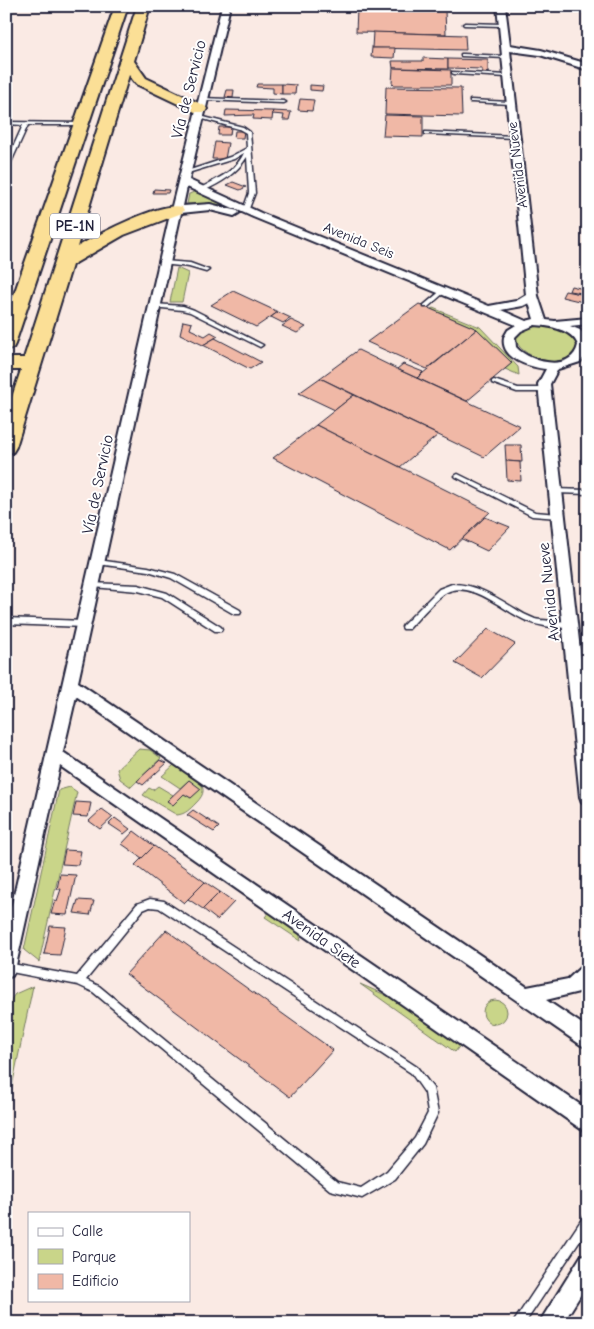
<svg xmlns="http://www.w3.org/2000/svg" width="594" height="1329" font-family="'Comic Neue',sans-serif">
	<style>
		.green { fill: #c9d589; stroke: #767c62 }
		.building { fill: #f0b8a6; stroke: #22223b }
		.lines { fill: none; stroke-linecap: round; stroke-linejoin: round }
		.service-casing { stroke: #22223b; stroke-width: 3 }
		.minor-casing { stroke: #22223b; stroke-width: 4 }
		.trunk-casing { stroke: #22223b; stroke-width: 4 }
		.service { fill: #fff; fill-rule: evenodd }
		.minor { fill: #fff; fill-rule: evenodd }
		.trunk { fill: #fbdf96; fill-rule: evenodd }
		.labels { text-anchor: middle; stroke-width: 4; stroke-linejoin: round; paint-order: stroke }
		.far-street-label { font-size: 14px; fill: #22223b; stroke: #fff }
		.shield { fill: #fff; stroke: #646476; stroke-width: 1 }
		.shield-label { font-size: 15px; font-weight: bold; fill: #22223b }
		.street-label { font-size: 16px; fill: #22223b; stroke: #fff }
	</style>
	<rect width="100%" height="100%" fill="#faeae4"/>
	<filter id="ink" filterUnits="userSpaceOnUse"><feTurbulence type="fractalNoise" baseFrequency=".02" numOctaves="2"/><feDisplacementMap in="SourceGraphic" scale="10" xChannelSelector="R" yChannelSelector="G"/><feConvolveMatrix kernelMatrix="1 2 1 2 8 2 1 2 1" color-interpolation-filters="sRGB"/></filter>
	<g filter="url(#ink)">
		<g class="green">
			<polygon points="194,192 199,193 234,208 208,204 187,204 189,194"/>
			<polygon points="177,268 188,273 182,302 170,302"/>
			<polygon points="433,308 480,327 518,367 519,375 505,369 512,363 477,329 431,309"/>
			<path d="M544,325C560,327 570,330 578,345C565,389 470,331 544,325Z"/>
			<polygon points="139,749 150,750 161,758 131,787 120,779 117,769"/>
			<path d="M174,765C189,775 216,784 196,803C190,809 186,814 177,815L143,795L149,788L153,790L158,786L173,795L167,801L184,794L191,798L200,789L189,780L180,788L162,776Z"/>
			<polygon points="70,787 77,792 39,962 24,950 59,790"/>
			<polygon points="270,911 299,932 301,941 265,917"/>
			<polygon points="360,984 395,999 461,1044 455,1052"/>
			<polygon points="33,986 6,1115 6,1024 12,998 15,994"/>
			<circle cx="495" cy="1012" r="12"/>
		</g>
		<g class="building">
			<polygon points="357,9 445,11 446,34 356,32"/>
			<polygon points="373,32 465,35 466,50 372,48"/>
			<polygon points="372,48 395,48 394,58 371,57"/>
			<polygon points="423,58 448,59 448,69 393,68 392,61 423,61"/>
			<polygon points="448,59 488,60 488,73 482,72 482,69 448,68"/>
			<polygon points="393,68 451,70 451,85 394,85 392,83"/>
			<polygon points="257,84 282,84 282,94 273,93 273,88 256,87"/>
			<polygon points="282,84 296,85 295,94 282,94"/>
			<polygon points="310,85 323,86 322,91 310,90"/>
			<polygon points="386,87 461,88 462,116 385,114"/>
			<polygon points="227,90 234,90 233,98 225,97"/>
			<polygon points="300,99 314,100 312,111 298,110"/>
			<polygon points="226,110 273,111 272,120 253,119 254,115 225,116"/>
			<polygon points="273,111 291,112 289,120 283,120 284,115 272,114"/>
			<polygon points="385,115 423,116 423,137 383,136"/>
			<polygon points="219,127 231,127 230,135 218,135"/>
			<polygon points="235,131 244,131 243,138 234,138"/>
			<polygon points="215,142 228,143 225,159 212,159"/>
			<polygon points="233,182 246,187 240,190 227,185"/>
			<polygon points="154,189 169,190 168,193 153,193"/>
			<polygon points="571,286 584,289 582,293 569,291"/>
			<polygon points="233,291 278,312 256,327 211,305"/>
			<polygon points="565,291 586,295 583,302 562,297"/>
			<polygon points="419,304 477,329 427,369 367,342"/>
			<polygon points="278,312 291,318 283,323 271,317"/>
			<polygon points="291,320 306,327 297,333 282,326"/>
			<polygon points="183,321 192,323 190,329 205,336 211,332 218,336 203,345 180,334"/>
			<polygon points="477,329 512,363 467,401 417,378"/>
			<polygon points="215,338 261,362 250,369 203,345"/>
			<polygon points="358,350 397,369 520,426 484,457 320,378"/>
			<polygon points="403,364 423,372 417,378 397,369"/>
			<polygon points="320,378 354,395 335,410 299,393"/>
			<polygon points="354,395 438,435 400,467 316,425"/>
			<polygon points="316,425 490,512 450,550 273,458"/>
			<polygon points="505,445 521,445 522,462 506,461"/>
			<polygon points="506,461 520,462 521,481 507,480"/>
			<polygon points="485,517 510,527 487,551 462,539"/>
			<polygon points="488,629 515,644 482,678 455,663"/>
			<polygon points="160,760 167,763 143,785 137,781"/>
			<polygon points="189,780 201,789 191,798 184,794 173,805 167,801"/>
			<polygon points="76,802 91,803 88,817 73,816"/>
			<polygon points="102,809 113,817 100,829 89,821"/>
			<polygon points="193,810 219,827 214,832 187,815"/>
			<polygon points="115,818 130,829 124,834 109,824"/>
			<polygon points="134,831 154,846 142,858 122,844"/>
			<polygon points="154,846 205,882 184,903 135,865"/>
			<polygon points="65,850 81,851 78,865 62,864"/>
			<polygon points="60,874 76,875 67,915 51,914 55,900 57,901 61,889 57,889"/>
			<polygon points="205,882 220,892 203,909 188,899"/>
			<polygon points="220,892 234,902 217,920 203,909"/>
			<polygon points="78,900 94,901 90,915 74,913"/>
			<polygon points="50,926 66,927 60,955 44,954"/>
			<polygon points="166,930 333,1050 290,1097 126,974"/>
		</g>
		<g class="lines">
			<defs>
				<g id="service">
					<polygon points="465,23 502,24 504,25 502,26 464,25 463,24"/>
					<polygon points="463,54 505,56 507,57 505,58 461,56 461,54"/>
					<polygon points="452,72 507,75 509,76 507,77 454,74 452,73"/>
					<polygon points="201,98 284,101 286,102 284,103 203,100 201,100"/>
					<polygon points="470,100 510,102 512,103 510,104 472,102 470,102"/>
					<path d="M196,115L243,127L250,132L255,193L248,211L243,210L249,193L247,157C236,174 221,183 203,191L198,190C216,178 233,175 244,153L234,159L188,173L184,172L230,157L247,148L246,133L239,129L196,117Z"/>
					<polygon points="6,122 82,123 84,124 82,125 28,125 8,169 6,170 6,163 23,125 6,124"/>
					<polygon points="425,132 514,136 516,137 514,138 427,134 425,134"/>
					<polygon points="164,261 190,263 209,270 206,272 189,267 162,264 161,263"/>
					<polygon points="443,289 446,291 445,292 428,307 424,307 424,305"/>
					<polygon points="154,304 183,306 194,310 263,345 260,347 190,312 182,310 152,307 152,305"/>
					<polygon points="494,380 518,388 544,388 547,390 544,392 517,392 492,383 492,381"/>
					<polygon points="458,474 535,512 558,514 561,516 558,518 532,516 456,477 455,476 456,475"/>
					<polygon points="553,489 588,490 588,494 555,493 552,491"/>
					<polygon points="96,560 98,560 148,567 175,574 240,610 241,612 240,614 234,614 171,578 148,571 98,564 95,562"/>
					<polygon points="90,583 138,585 167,593 221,627 222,629 221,631 215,631 162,597 138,591 93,587 90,587 89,585"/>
					<path d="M452,584C476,584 494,596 514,608C520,612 527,616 535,619C545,622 565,619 573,625L569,628C555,627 540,627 527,621C505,612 472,580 447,592C438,596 417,620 409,629H403L402,627L403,625L439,589Z"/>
					<polygon points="6,618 84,621 88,624 84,627 6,624"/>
					<path d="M150,899L164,901L417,1067L433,1088L438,1113L423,1144L395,1179L362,1198L330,1190L93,992L78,985L6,971L7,963L77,976L137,904ZM150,907L159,908L411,1073L425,1093L428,1113L415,1138L387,1171L361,1188L337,1182L99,986L86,980L143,910Z"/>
					<polygon points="588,1215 588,1229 525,1323 513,1323 584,1216"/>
				</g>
				<g id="minor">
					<path d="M222,6H230L189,180L261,213L489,306L516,301L526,295L497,6H505L510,45L541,50L588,64V70L540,55L510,51L538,296L546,320L555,321L588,318V324L570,326L580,330L587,338L588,354L580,362L558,369L550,384L588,721V804L582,802L580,797L538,384L546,369C530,367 500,359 504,337L508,330L516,325L253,217L187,187L183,206L210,204L238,211L239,213L234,216L210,210L181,213L78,682L527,987L568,979L582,966L588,964V984L579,992L546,1000L588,1028V1048L581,1045L76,696L63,752L588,1110V1132L581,1129L60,766L15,970L12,976L6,978V930L171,210ZM529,303L534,319L526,321L501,310L523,306ZM535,325C550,326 572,329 578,345C572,373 530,363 516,347L515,337L521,331Z"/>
					<polygon points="588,1253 588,1283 563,1323 539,1323 581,1256"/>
				</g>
				<g id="trunk">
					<polygon points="115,6 128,6 15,344 13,348 6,349 6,317"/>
					<path d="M137,6H150L134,61L146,78L205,106L207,109L205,112H195L136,84L129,75L77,247C97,235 161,201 182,207L184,210L182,213L124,235L72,265L16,447L13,452L6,453V415L21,370H6V358H24Z"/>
				</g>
			</defs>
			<use href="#service" class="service-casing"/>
			<use href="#minor" class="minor-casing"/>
			<use href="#trunk" class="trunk-casing"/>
			<use href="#service" class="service"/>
			<use href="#minor" class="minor"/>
			<use href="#trunk" class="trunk"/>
		</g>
	</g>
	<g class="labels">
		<g class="far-street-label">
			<text transform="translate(517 165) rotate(-97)" y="5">Avenida Nueve</text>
			<text transform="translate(359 240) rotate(22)" y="5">Avenida Seis</text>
		</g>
		<rect class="shield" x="50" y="213.5" width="50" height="25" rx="4"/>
		<g class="shield-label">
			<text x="75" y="231">PE-1N</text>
		</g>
		<g class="street-label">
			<text transform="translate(188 89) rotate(-76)" y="6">Vía de Servicio</text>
			<text transform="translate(97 484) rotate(-78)" y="6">Vía de Servicio</text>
			<text transform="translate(548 592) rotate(-96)" y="6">Avenida Nueve</text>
			<text transform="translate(322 938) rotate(35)" y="6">Avenida Siete</text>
		</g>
	</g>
	<rect width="594" height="1329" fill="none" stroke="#fff" stroke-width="25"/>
	<rect x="12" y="12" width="569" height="1304" fill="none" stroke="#22223b" stroke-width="2" filter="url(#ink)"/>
	<rect x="28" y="1212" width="162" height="90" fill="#ffffff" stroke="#a7a7b1"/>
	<rect x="38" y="1228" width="25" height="8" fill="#ffffff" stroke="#a7a7b1"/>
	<text x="72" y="1236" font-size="15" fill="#22223b">Calle</text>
	<rect x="38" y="1249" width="25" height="15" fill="#c9d589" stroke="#a7a7b1"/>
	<text x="72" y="1262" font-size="15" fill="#22223b">Parque</text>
	<rect x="38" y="1274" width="25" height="15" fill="#f0b8a6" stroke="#a7a7b1"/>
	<text x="72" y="1286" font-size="15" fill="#22223b">Edificio</text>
</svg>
